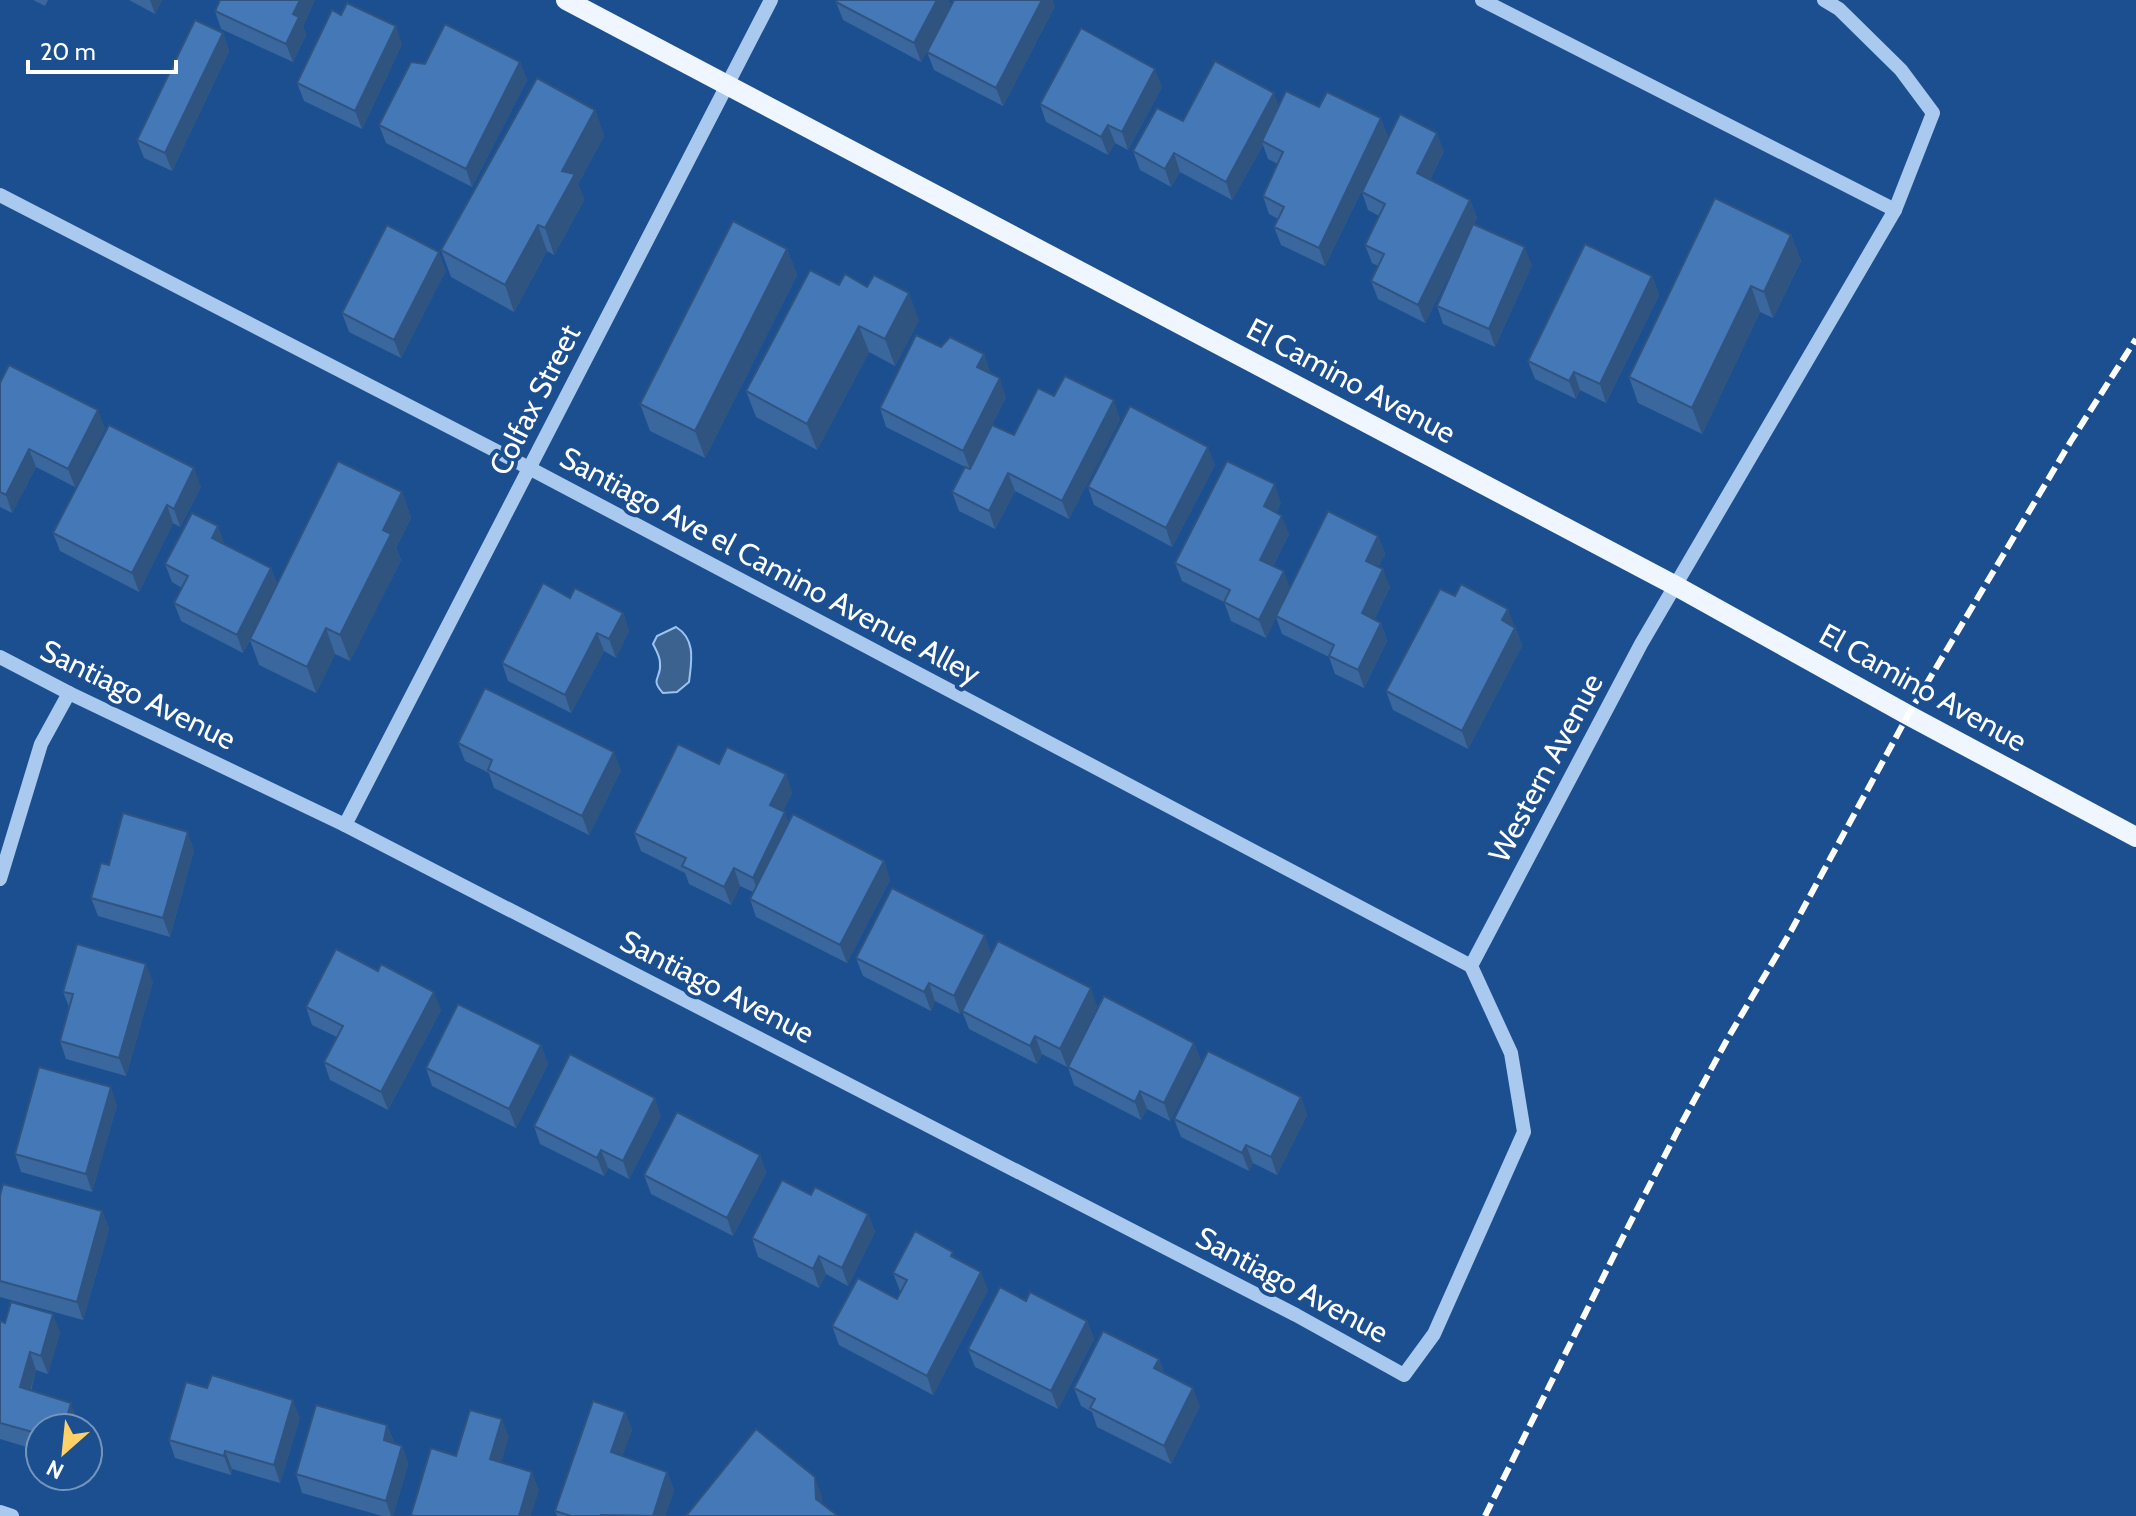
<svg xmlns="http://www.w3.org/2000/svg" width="2136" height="1516" font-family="Cabin,sans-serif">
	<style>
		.water { fill: #3c6290; stroke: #9cc4f0; stroke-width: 2 }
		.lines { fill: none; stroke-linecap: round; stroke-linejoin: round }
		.minor { stroke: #a9c9ee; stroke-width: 14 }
		.major { stroke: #f0f6ff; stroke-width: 20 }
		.rail { stroke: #fff; stroke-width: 6; stroke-dasharray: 14 6; stroke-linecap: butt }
		.wall { fill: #3a679d }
		.shaded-wall { fill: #305480 }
		.building { fill: #4478b7; stroke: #305480; stroke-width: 2 }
		.labels { text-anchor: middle; stroke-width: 8; stroke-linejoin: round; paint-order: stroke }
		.street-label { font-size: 30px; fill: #fff; stroke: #1b4f8f }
	</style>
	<rect width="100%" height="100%" fill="#1b4f8f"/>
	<path class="water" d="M676,627C697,640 691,663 689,682L677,692L663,693C649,678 662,679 660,663C660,656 656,650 653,644L657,636Z"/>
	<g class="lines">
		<g class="minor">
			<polyline points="1482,0 1895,210"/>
			<polyline points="0,195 529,468 1471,966"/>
			<polyline points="0,657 69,693 345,825 1296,1315 1404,1375 1434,1334 1524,1132 1511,1053 1471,966 1641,644 1895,210 1933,113 1901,70 1839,9 1824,0"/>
			<polyline points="345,825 771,0"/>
			<polyline points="0,879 41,744 69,693"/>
			<polyline points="0,1512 12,1516"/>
		</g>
		<polyline class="major" points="566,0 1676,586 1908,715 2136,837"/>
		<polyline class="rail" points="1485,1516 1627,1229 1678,1130 1728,1038 1791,931 1908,715 2071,441 2136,339"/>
	</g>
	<g class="wall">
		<polygon points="33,0 48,0 45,6"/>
		<polygon points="129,0 162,0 155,14"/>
		<polygon points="220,0 315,0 303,26 306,35 293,62 221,29 215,11"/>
		<polygon points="836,2 951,4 921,62 843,20"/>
		<polygon points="1055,6 1003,106 934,70 927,52"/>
		<polygon points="223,33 229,51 172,171 144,158 137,140"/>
		<polygon points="402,44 362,129 304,101 297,83"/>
		<polygon points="520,62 527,80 472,187 386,143 379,125 425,64"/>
		<polygon points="1162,87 1128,150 1115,143 1108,155 1046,122 1040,104"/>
		<polygon points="1279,105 1319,107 1388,136 1325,266 1281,245 1274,227 1278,219 1269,214 1263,196 1278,164 1268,159 1263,145 1232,200 1180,172 1171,187 1140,170 1133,151 1183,121"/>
		<polygon points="595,110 604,136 578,184 584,200 554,255 547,251 514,312 451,277 441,250"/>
		<polygon points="1444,151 1430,180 1470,200 1477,218 1474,224 1532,265 1495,347 1443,324 1437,306 1466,241 1425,323 1378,299 1371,281 1378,266 1372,263 1365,245 1379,216 1368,210 1362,192"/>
		<polygon points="1791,235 1801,261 1773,318 1760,312 1702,434 1638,403 1629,377"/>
		<polygon points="787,249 797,275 705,458 650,431 640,404"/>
		<polygon points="446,270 401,358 349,332 342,313"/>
		<polygon points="1652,276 1659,295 1606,403 1580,390 1576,399 1535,379 1528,361"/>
		<polygon points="839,285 919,320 895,366 869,352 817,450 756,417 746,391"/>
		<polygon points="941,347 984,354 990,373 1006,397 970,469 1014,435 1054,396 1120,419 1069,519 1015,491 995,529 959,511 952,492 965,467 886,427 880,408"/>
		<polygon points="0,383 105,428 75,487 36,467 12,513 0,507"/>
		<polygon points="1215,465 1172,547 1094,505 1088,487"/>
		<polygon points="201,487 180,527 173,523 139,592 60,551 53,533"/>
		<polygon points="402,492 411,518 396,548 401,560 350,661 335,654 316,693 259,665 250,640 243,653 181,621 174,603 182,588 172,582 165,564 225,544 271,568 277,584"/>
		<polygon points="1281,503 1276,513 1289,534 1273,566 1290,588 1378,536 1385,554 1378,567 1390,587 1374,620 1381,623 1387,641 1364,688 1335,674 1329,657 1282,634 1276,617 1266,638 1231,621 1224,602 1182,581 1175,563"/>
		<polygon points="570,598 623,613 629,631 616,658 604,651 571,713 508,681 502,663"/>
		<polygon points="1515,627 1522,646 1468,749 1393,710 1386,691"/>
		<polygon points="458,743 621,770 589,835 494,788 489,773 465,761"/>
		<polygon points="719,764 786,774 792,793 783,811 789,823 884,861 890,880 847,963 756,917 750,899 753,892 740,886 731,905 689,884 685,873 641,851 634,833"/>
		<polygon points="194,850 170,937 98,916 91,898 109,865"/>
		<polygon points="991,953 960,1014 935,1001 931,1011 863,976 856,958"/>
		<polygon points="153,982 126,1076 66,1059 60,1041 69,1007 63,992"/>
		<polygon points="1097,1006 1067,1067 1042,1054 1037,1064 969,1029 962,1011"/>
		<polygon points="306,1007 441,1010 388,1110 330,1080 324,1062 337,1037 312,1025"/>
		<polygon points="1194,1043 1201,1061 1170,1121 1147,1109 1141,1120 1074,1085 1068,1067"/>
		<polygon points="541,1045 548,1064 516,1128 432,1086 426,1068"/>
		<polygon points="1301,1097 1307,1115 1277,1175 1253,1163 1249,1171 1181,1137 1174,1119"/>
		<polygon points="117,1105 92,1192 21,1172 15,1154"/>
		<polygon points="661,1116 629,1179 608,1168 604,1176 540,1144 534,1126"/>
		<polygon points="760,1155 766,1173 733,1236 651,1194 644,1175"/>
		<polygon points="811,1195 868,1214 875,1232 848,1286 826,1274 819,1288 758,1257 752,1238"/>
		<polygon points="0,1196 102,1211 109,1229 83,1320 0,1297"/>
		<polygon points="956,1258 988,1290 933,1395 839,1345 832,1326 897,1299 900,1291 893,1273"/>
		<polygon points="1026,1301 1087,1321 1094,1339 1058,1409 975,1367 968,1349"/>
		<polygon points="0,1321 60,1332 48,1374 36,1370 31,1391 78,1421 76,1428 40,1428 40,1451 0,1439"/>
		<polygon points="1159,1359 1164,1373 1200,1406 1171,1464 1097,1427 1092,1412 1081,1406 1074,1388"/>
		<polygon points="625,1412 632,1430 622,1456 667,1472 674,1490 665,1516 557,1516 555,1511"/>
		<polygon points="300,1418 280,1483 232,1469 231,1475 175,1458 169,1440"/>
		<polygon points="387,1425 394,1443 402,1446 408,1464 393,1516 382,1516 302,1493 296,1474"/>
	</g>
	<g class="shaded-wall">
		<polygon points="150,0 162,0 155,14"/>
		<polygon points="300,0 315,0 303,26 306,35 293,62 286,44 293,14"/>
		<polygon points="937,0 949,0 951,4 921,62 914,43"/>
		<polygon points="1042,0 1053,0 1055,6 1003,106 996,88"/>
		<polygon points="396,26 402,44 362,129 355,111"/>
		<polygon points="223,33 229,51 172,171 165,153"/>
		<polygon points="520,62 527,80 472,187 466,169"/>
		<polygon points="1155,69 1162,87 1128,150 1122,132"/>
		<polygon points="1274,93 1281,111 1262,141 1263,145 1232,200 1226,182"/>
		<polygon points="595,110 604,136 578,184 584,200 554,255 545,228 562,171"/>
		<polygon points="1381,118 1388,136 1325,266 1319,248"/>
		<polygon points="1108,125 1115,143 1108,155 1101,137"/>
		<polygon points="1437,133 1444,151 1424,192 1417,173"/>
		<polygon points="1174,153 1180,172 1171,187 1165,169"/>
		<polygon points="1470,200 1477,218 1425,323 1418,305"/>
		<polygon points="538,225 547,251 514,312 505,285"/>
		<polygon points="1791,235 1801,261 1773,318 1764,292"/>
		<polygon points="1525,247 1532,265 1495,347 1489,329"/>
		<polygon points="787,249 797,275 705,458 695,431"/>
		<polygon points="439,252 446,270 401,358 394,340"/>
		<polygon points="1652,276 1659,295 1606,403 1600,384"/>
		<polygon points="1751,286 1760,312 1702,434 1692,408"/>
		<polygon points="909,293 919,320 895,366 885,339"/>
		<polygon points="859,326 869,352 817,450 807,424"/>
		<polygon points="984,354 990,373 984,385 977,367"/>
		<polygon points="1574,372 1580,390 1576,399 1569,381"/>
		<polygon points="1000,378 1006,397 970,469 963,451"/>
		<polygon points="1114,400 1120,419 1069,519 1062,501"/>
		<polygon points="98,410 105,428 75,487 68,469"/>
		<polygon points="1208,447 1215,465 1172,547 1166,528"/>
		<polygon points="29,449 36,467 12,513 6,495"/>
		<polygon points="194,468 201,487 180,527 174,509"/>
		<polygon points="1008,473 1015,491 995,529 989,511"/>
		<polygon points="1275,484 1281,503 1270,525 1264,506"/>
		<polygon points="402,492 411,518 396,548 401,560 350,661 340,635 383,530"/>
		<polygon points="167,505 173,523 139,592 132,573"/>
		<polygon points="1282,516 1289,534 1267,578 1260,560"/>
		<polygon points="218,526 225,544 212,538"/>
		<polygon points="1378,536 1385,554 1372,579 1366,561"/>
		<polygon points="271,568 278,586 243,653 237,635"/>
		<polygon points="1383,569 1390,587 1368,632 1362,613"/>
		<polygon points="1284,571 1290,589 1266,638 1259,620"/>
		<polygon points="1508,609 1515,627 1509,639 1502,620"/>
		<polygon points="623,613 629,631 616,658 609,639"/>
		<polygon points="1381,623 1387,641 1364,688 1358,670"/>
		<polygon points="326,628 335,654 316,693 307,667"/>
		<polygon points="1515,628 1522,646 1468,749 1462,731"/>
		<polygon points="597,633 604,651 571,713 565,695"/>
		<polygon points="614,752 621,770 589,835 582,816"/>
		<polygon points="786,774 792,793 777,824 770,805"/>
		<polygon points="785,812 791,830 759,896 753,878"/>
		<polygon points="188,832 194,850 170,937 163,918"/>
		<polygon points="884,861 890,880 847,963 840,945"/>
		<polygon points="734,868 740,886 731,905 724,887"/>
		<polygon points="985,935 991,953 960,1014 954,996"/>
		<polygon points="146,964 153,982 126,1076 119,1058"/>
		<polygon points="929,983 935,1001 931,1011 924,992"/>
		<polygon points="1091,988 1097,1006 1067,1067 1060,1049"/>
		<polygon points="434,992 441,1010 388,1110 381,1092"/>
		<polygon points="1035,1036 1042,1054 1037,1064 1030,1046"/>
		<polygon points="1194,1043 1201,1061 1170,1121 1164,1103"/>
		<polygon points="541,1045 548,1064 516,1128 509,1109"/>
		<polygon points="111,1087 117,1105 92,1192 86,1174"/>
		<polygon points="1140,1091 1147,1109 1141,1120 1135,1102"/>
		<polygon points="1301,1097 1307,1115 1277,1175 1271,1157"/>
		<polygon points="655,1098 661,1116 629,1179 623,1161"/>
		<polygon points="1246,1145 1253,1163 1249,1171 1242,1153"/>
		<polygon points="601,1150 608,1168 604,1176 597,1158"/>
		<polygon points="760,1155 766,1173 733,1236 727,1218"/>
		<polygon points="102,1211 109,1229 83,1320 77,1302"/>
		<polygon points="868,1214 875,1232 848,1286 842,1268"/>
		<polygon points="819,1256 826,1274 819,1288 813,1269"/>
		<polygon points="981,1272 988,1290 933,1395 927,1376"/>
		<polygon points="53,1314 60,1332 48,1374 41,1356"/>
		<polygon points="1087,1321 1094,1339 1058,1409 1051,1391"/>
		<polygon points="30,1352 36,1370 26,1406 20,1387"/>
		<polygon points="1159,1359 1165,1377 1154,1368"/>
		<polygon points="1193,1388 1200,1406 1171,1464 1164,1446"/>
		<polygon points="293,1400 300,1418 280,1483 274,1465"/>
		<polygon points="71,1403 78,1421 76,1428 64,1428"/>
		<polygon points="625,1412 632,1430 617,1471 611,1452"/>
		<polygon points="502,1419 509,1437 497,1477 490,1459"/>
		<polygon points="387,1425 394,1444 384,1440"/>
		<polygon points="402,1446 408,1464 393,1516 391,1516 386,1501"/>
		<polygon points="225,1451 232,1469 231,1475 224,1456"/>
		<polygon points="532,1472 539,1490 531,1516 519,1516"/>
		<polygon points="667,1472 674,1490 665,1516 653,1516"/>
		<polygon points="815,1477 822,1496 823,1516 816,1499"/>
	</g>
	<g class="building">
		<polygon points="220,0 300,0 293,14 299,17 286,44 215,11"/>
		<polygon points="837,0 937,0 914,43 836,2"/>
		<polygon points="954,0 1042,0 996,88 927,52"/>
		<polygon points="347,3 396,26 355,111 297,83 332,10 341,15"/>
		<polygon points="195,20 223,33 165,153 137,140"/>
		<polygon points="445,24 520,62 466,169 379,125 411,62 425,64"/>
		<polygon points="1081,28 1155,69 1122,132 1108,125 1101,137 1040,104"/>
		<polygon points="1215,61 1274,93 1226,182 1174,153 1165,169 1133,151 1157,108 1183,121"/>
		<polygon points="537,78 595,110 562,171 575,174 545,228 538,225 505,285 441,250"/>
		<polygon points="1286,91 1319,107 1327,92 1381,118 1319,248 1274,227 1284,207 1263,196 1283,152 1262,141"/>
		<polygon points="1400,114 1437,133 1417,173 1470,200 1418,305 1371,281 1384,254 1365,245 1385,204 1362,192"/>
		<polygon points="1715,198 1791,235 1764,292 1751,286 1692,408 1629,377"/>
		<polygon points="733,221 787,249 695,431 640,404"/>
		<polygon points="1473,224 1525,247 1489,329 1437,306"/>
		<polygon points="387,225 439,252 394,340 342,313"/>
		<polygon points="1585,244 1652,276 1600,384 1574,372 1569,381 1528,361"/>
		<polygon points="810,270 839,285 845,274 867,287 874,275 909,293 885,339 859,326 807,424 746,391"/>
		<polygon points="916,335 941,347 950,337 984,354 977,367 1000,378 963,451 880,408"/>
		<polygon points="9,365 98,410 68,469 29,449 6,495 0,492 0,383"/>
		<polygon points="1065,376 1114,400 1062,501 1008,473 989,511 952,492 965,467 970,469 992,425 1014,435 1038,388 1054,396"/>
		<polygon points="1130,406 1208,447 1166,528 1088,487"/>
		<polygon points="109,425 194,468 174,509 167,505 132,573 53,533"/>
		<polygon points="338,461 402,492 383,530 391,534 340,635 326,628 307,667 250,639"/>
		<polygon points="1227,461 1275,484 1264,506 1282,516 1260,560 1284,571 1259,620 1224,602 1230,590 1175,563"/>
		<polygon points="1328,511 1378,536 1366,561 1383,569 1362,613 1381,623 1358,670 1329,656 1334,645 1276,616"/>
		<polygon points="192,513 218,526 212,538 271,568 237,635 174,603 188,576 165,564"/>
		<polygon points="543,583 570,598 575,588 623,613 609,639 597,633 565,695 502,663"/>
		<polygon points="1461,584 1508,609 1502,620 1515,628 1462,731 1386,691 1440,589 1455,596"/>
		<polygon points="485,688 614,752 582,816 488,770 492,760 458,743"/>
		<polygon points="678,744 719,764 727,747 786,774 770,805 785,812 753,878 734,868 724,887 682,866 686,858 634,833"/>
		<polygon points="123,813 188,832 163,918 91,898 101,863 109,865"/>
		<polygon points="793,814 884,861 840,945 750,899"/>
		<polygon points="892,888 985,935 954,996 929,983 924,992 856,958"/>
		<polygon points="998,941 1091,988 1060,1049 1035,1036 1030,1046 962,1011"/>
		<polygon points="77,944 146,964 119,1058 60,1041 73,994 63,992"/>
		<polygon points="336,949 378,971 381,964 434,992 381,1092 324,1062 343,1026 306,1007"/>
		<polygon points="1104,996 1194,1043 1164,1103 1140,1091 1135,1102 1068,1067"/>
		<polygon points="458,1004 541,1045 509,1109 426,1068"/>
		<polygon points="1208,1051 1301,1097 1271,1157 1246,1145 1242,1153 1174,1119"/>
		<polygon points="570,1054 655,1098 623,1161 601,1150 597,1158 534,1126"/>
		<polygon points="39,1067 111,1087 86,1174 15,1154"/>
		<polygon points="677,1112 760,1155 727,1218 644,1175"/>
		<polygon points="782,1180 811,1195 815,1187 868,1214 842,1268 819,1256 813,1269 752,1238"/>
		<polygon points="3,1184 102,1211 77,1302 0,1281 0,1196"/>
		<polygon points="915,1231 953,1252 951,1256 981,1272 927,1376 832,1326 858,1278 897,1299 907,1280 893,1273"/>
		<polygon points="1000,1287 1026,1301 1030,1292 1087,1321 1051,1391 968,1349"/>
		<polygon points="11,1302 53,1314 41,1356 30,1352 20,1387 71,1403 64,1428 40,1428 40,1434 0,1423 0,1321 5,1323"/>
		<polygon points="1103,1331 1159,1359 1154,1368 1193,1388 1164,1446 1090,1408 1095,1399 1074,1388"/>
		<polygon points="212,1375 293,1400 274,1465 225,1451 224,1456 169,1440 186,1382 207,1388"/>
		<polygon points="593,1401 625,1412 611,1452 667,1472 653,1516 601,1515 601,1516 571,1516 555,1511"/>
		<polygon points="316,1405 387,1425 384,1440 402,1446 386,1501 296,1474"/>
		<polygon points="470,1410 502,1419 490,1459 532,1472 519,1516 415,1516 411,1515 431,1448 456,1456"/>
		<polygon points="756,1429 815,1477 816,1499 838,1516 686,1516"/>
	</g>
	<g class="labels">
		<g class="street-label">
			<text transform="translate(1351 381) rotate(28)" y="10">El Camino Avenue</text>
			<text transform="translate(535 400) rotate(-63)" y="10">Colfax Street</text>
			<text transform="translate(770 566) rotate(28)" y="10">Santiago Ave el Camino Avenue Alley</text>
			<text transform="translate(1923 688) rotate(29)" y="10">El Camino Avenue</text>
			<text transform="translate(138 695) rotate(26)" y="10">Santiago Avenue</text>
			<text transform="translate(1546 768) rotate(-62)" y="10">Western Avenue</text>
			<text transform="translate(717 987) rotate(27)" y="10">Santiago Avenue</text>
			<text transform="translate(1292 1285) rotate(28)" y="10">Santiago Avenue</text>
		</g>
	</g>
	<g transform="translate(64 1452) rotate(207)"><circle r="38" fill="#1b4f8f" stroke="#7695bc" stroke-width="2"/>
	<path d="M0-6L14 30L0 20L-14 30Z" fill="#ffd166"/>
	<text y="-12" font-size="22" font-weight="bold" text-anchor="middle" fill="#ffffff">N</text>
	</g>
	<path d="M28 60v12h148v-12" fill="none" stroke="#ffffff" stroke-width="4"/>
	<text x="40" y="60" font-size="24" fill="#ffffff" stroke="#1b4f8f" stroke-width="6" paint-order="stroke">20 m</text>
</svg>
